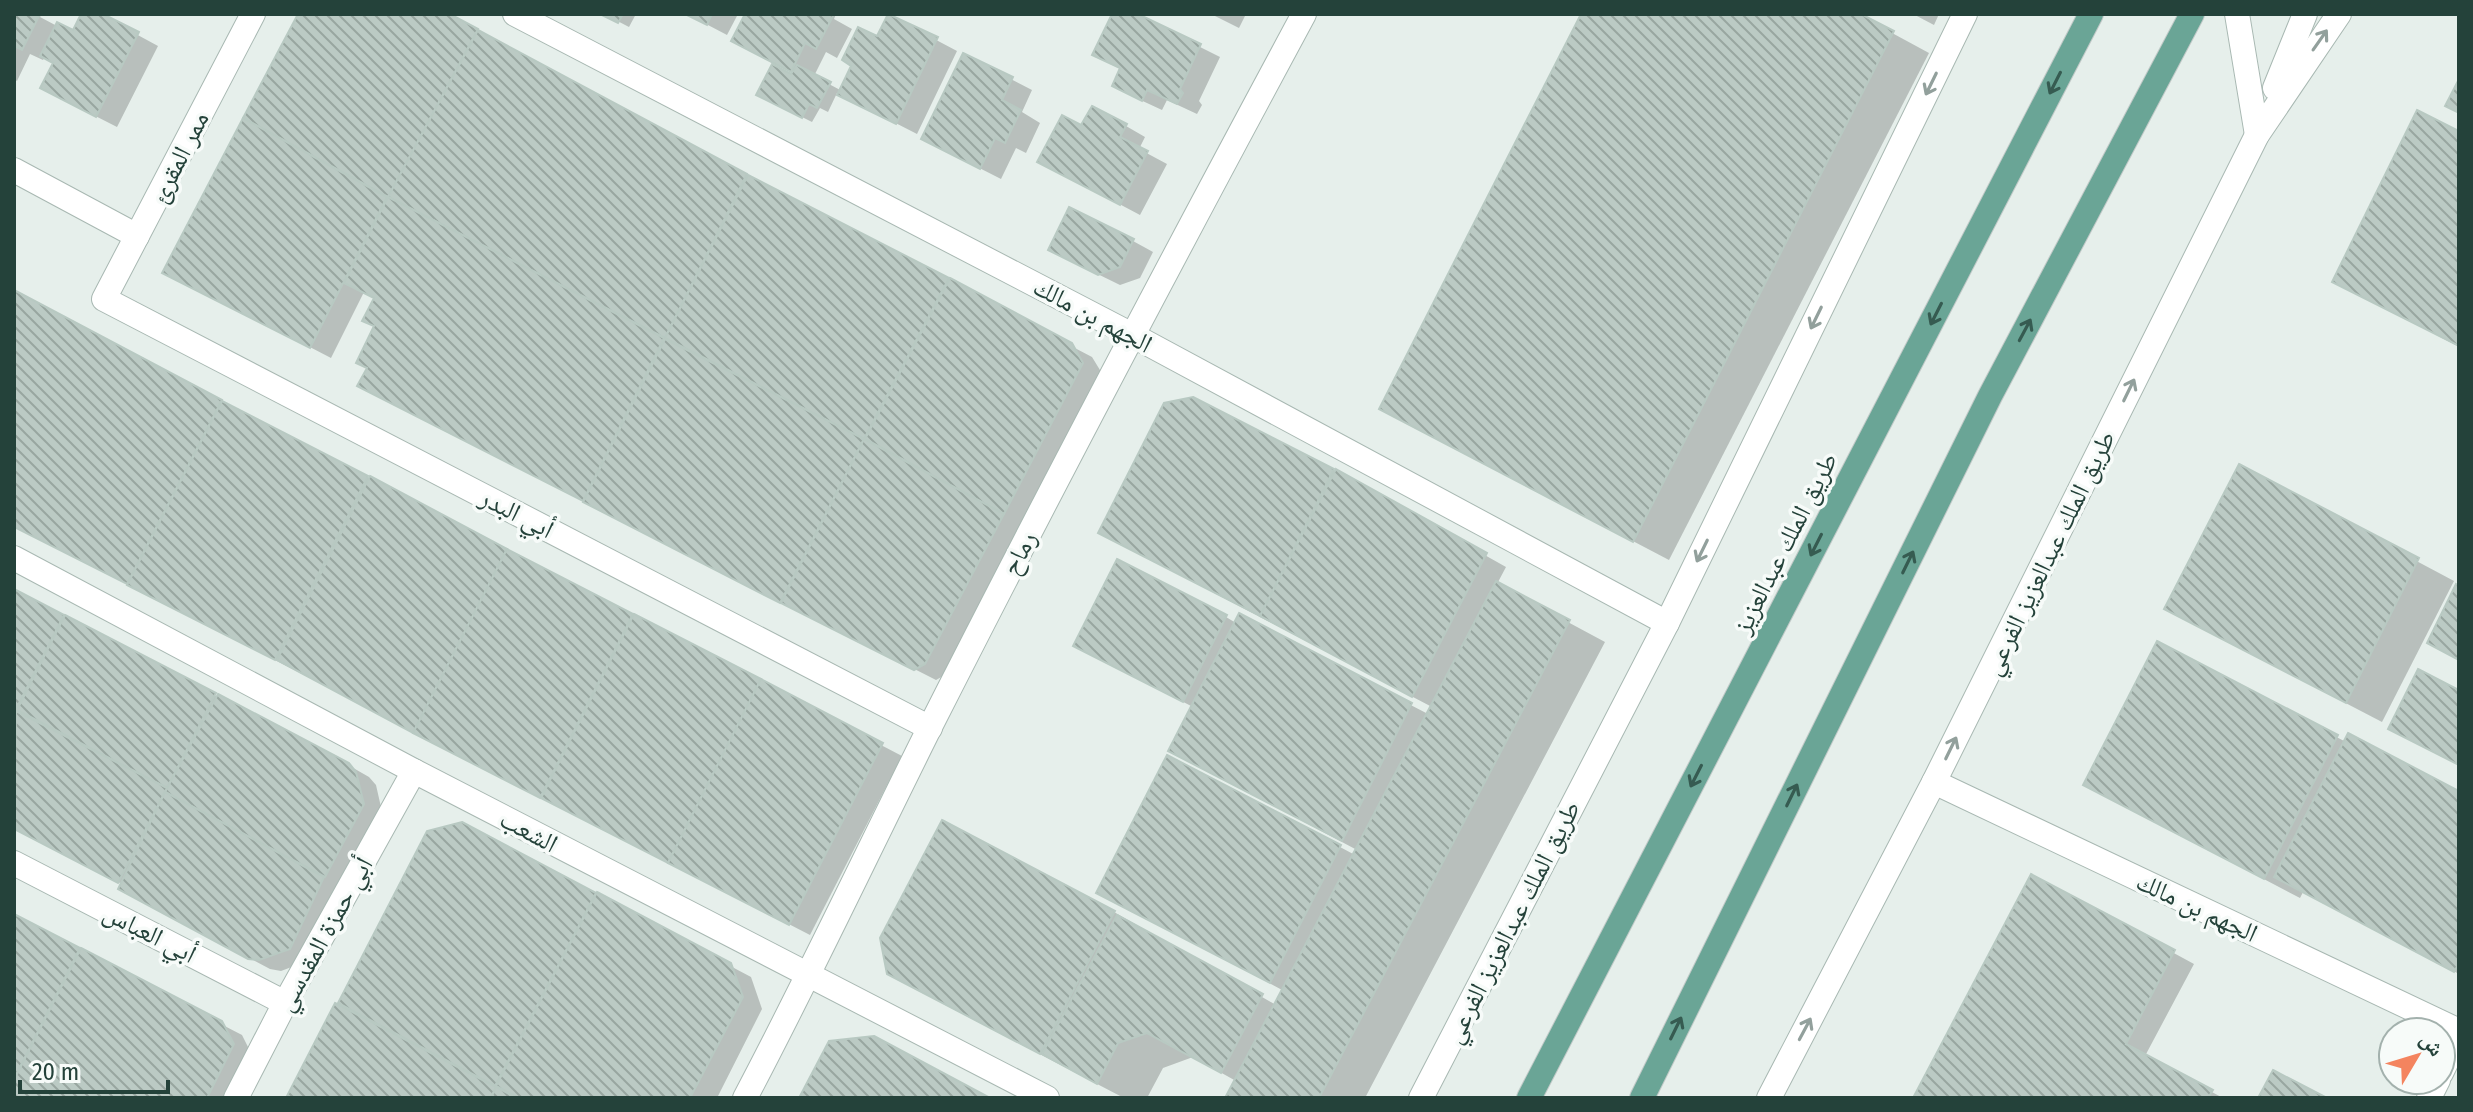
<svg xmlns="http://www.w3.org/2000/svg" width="2473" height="1112" font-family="'Fira Sans Condensed','Noto Naskh Arabic',sans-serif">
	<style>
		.shadow { fill: #0003 }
		.building { fill: url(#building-back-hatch); stroke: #b8c9c2; stroke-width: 2 }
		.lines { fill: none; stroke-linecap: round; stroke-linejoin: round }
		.minor-casing { stroke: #a8b8b2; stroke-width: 26 }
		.tertiary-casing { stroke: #a8b8b2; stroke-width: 26 }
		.primary-casing { stroke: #c2cac8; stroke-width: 26 }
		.minor { stroke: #fff; stroke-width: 24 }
		.tertiary { stroke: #fff; stroke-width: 24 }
		.primary { stroke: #6aa596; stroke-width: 24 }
		.oneway { stroke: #92a09c }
		.oneway2 { stroke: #365b51 }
		.labels { text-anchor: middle; stroke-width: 7; stroke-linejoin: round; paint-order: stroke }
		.street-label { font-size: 26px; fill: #24423a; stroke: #f7fbf9 }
	</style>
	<defs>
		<pattern id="building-back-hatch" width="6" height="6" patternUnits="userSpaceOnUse" patternTransform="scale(2)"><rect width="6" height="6" fill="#bbcac4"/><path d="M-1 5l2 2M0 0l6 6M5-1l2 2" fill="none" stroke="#98a6a0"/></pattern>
	</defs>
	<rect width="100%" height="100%" fill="#e6efeb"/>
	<g class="shadow">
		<polygon points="14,14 42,14 40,17 57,26 74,33 84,14 99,14 158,46 117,127 62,99 55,63 45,57 43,60 30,54 17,81 14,79"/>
		<polygon points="301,14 446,14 746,176 1092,357 1103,375 945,675 936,680 379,397 369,368 377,326 376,298 364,292 331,358 165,272"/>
		<polygon points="604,14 636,14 629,27"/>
		<polygon points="687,14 738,14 727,35"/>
		<polygon points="747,14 836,14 834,19 852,29 837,58 826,52 814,76 842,91 878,38 889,15 957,51 917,134 837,93 828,112 820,108 812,122 768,100 794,73 754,52"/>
		<polygon points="1114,14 1134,14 1220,57 1199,101 1202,105 1197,114 1167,100 1162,110 1134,97"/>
		<polygon points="1211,14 1246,14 1239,28"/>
		<polygon points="1584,14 1857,14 1929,53 1669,560 1381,409"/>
		<polygon points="1913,14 1939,14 1934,25"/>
		<polygon points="964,55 1032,90 1022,112 1040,123 1026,153 1016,148 1001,179 944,150"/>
		<polygon points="1126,126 1145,137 1139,149 1167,164 1140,215 1059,172 1082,128"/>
		<polygon points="2459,133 2459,347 2335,281"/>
		<polygon points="1133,241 1153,252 1140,278 1120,285 1071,261"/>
		<polygon points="14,293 902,756 810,935 14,526"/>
		<polygon points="1192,399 1335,471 1506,567 1497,584 1605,642 1365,1098 1228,1098 1236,1081 1193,1057 1163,1068 1147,1098 1124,1098 934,999 1114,912 1276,1005 1284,991 1098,892 1340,847 1355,855 1357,850 1171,751 1193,707 1075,646 1226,617 1236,623 1239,616 1428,714 1432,707 1121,544"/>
		<polygon points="2240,467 2454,581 2382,722 2203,629"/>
		<polygon points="14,591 348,765 369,777 376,785 383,816 310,960 281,971 270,969 140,900 122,884 14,829"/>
		<polygon points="2158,644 2346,742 2459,793 2459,974 2303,892 2300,898 2085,785"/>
		<polygon points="462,824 751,977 762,1009 717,1098 288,1098 351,1012 341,1002"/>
		<polygon points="2032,876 2194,964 2145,1056 2223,1098 1915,1098"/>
		<polygon points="14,917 242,1035 253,1057 233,1098 14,1098"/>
	</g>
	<g class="building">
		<polygon points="14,14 40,14 22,50 14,46"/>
		<polygon points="81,14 103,14 139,32 96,117 40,88 53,63 40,56 57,22 73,30"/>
		<polygon points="298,14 450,14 478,29 388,197 243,118"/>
		<polygon points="600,14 623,14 618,23"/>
		<polygon points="685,14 712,14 707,25"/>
		<polygon points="745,14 830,14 833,16 816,49 805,43 791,72 731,41"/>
		<polygon points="888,14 938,37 896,124 837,95 851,66 842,60 858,27 877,36"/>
		<polygon points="1112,14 1138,14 1201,44 1180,89 1183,93 1177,104 1147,90 1142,101 1112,86 1120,68 1092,55"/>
		<polygon points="1581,14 1861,14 1894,31 1633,542 1379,409"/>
		<polygon points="478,30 747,174 665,338 388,197"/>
		<polygon points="963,53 1013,77 1002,100 1021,110 1005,143 995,138 980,169 921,139"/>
		<polygon points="772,64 791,74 797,65 831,82 817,108 809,104 802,118 756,95"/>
		<polygon points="2459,79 2459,113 2445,106"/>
		<polygon points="1092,106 1127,124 1120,137 1148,151 1120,205 1037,162 1062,115 1081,125"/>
		<polygon points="2417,110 2459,131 2459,346 2332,282"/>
		<polygon points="243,118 387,197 310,348 162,273"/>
		<polygon points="748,175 949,278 864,439 665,338"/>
		<polygon points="388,197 664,338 583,501 357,386 367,368 356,363 374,326 362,321 374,298 344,283"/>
		<polygon points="1069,207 1134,239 1120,267 1098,275 1048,250"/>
		<polygon points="950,278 1072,343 1083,363 1004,514 865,439"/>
		<polygon points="14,290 222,400 127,584 14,527"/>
		<polygon points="665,339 864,439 780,603 583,502"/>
		<polygon points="1193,397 1334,469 1260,616 1098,533 1164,403"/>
		<polygon points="222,401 368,476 275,660 127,585"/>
		<polygon points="864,439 1004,514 925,664 914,670 781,603"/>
		<polygon points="2239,464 2419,558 2346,703 2164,609"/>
		<polygon points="1336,469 1487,553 1412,697 1260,616"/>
		<polygon points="370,476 507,549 413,733 277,660"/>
		<polygon points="507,549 633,614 540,798 413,733"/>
		<polygon points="1117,559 1227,615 1183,702 1073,646"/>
		<polygon points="1496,581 1570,620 1319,1098 1225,1098"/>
		<polygon points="2456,584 2459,586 2459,660 2427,643"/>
		<polygon points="14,589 64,615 15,711 14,711"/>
		<polygon points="1239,613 1412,703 1342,841 1168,751"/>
		<polygon points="634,614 761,679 668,863 541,798"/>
		<polygon points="65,615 216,693 167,788 17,710"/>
		<polygon points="2157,641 2338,735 2264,879 2083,785"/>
		<polygon points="2418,669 2459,690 2459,765 2388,729"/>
		<polygon points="761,679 883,743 789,925 668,863"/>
		<polygon points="218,694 349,763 356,772 364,804 325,877 165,792"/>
		<polygon points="16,711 167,788 118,883 14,829"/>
		<polygon points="2348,733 2459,791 2459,963 2454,972 2274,877"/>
		<polygon points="1167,755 1341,845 1270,983 1096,893"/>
		<polygon points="165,792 324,877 290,949 259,960 248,959 118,889"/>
		<polygon points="942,820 1115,911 1040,1054 887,974 880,938"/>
		<polygon points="462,822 596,893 495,1086 338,1003 427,831"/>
		<polygon points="2031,874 2175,950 2126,1044 2213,1090 2208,1098 1913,1098"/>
		<polygon points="597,892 731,963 743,997 690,1098 519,1098 496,1086"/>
		<polygon points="14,914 80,948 14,1079"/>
		<polygon points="1117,915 1263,994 1221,1073 1147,1033 1118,1043 1097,1084 1042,1054"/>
		<polygon points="81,948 222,1021 234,1044 207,1098 14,1098 14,1080"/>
		<polygon points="335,1003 496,1087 491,1098 286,1098"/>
		<polygon points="874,1036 990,1098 799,1098 829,1041"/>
		<polygon points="2273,1070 2327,1098 2258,1098"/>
		<polygon points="496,1087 517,1098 491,1098"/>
	</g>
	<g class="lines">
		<defs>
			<g id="minor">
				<polyline points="253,14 104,299 930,728"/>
				<polyline points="515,14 1132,335 1667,623"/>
				<polyline points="14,170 137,236"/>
				<polyline points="14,558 414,771 1047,1098"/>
				<polyline points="1934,782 2459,1031"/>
				<polyline points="14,863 285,1003"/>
				<polyline points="2441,1073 2459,1036"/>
				<polyline points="236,1098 285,1003 414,771"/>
				<path d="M745,1098C810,975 869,849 931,725C1052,486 1177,250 1304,14"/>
				<polyline points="2429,1098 2438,1080"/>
			</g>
			<g id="tertiary">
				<polyline points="2237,14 2257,135"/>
				<polyline points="2275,88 2305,14"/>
				<polyline points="1421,1098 1667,623 1965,14"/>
				<polyline points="1769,1098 1934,782 2257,135 2339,14"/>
			</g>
			<g id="primary">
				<polyline points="1529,1098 2091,14"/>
				<polyline points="1642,1098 1990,396 2192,14"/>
			</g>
		</defs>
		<use href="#minor" class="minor-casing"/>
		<use href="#tertiary" class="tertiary-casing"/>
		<use href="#primary" class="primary-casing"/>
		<use href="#minor" class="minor"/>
		<use href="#tertiary" class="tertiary"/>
		<use href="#primary" class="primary"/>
	</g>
	<defs><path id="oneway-shaft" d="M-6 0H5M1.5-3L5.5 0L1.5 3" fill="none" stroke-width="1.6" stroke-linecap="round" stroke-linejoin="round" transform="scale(2)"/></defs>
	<g class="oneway">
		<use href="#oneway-shaft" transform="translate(2320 40) rotate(-55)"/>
		<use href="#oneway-shaft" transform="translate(1931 84) rotate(116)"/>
		<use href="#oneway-shaft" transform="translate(1816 318) rotate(116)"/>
		<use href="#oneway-shaft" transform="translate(2129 390) rotate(-64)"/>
		<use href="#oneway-shaft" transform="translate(1702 551) rotate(116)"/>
		<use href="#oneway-shaft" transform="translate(1951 748) rotate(-64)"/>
		<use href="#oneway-shaft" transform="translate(1805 1029) rotate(-62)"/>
	</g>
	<g class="oneway2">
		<use href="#oneway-shaft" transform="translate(2055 83) rotate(117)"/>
		<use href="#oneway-shaft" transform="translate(1936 314) rotate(117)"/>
		<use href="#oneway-shaft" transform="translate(2025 330) rotate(-62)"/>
		<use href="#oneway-shaft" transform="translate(1816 545) rotate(117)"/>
		<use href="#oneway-shaft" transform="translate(1908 562) rotate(-64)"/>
		<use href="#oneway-shaft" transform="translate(1696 776) rotate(117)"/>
		<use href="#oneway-shaft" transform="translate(1792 795) rotate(-64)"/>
		<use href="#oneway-shaft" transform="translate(1676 1028) rotate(-64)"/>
	</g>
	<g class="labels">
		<g class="street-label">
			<text transform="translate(179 157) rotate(-63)" y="9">ممر المقرئ</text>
			<text transform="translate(1093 315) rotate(28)" y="9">الجهم بن مالك</text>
			<text transform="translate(517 513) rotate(27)" y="9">أبي البدر</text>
			<text transform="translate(1785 543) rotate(-63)" y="9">طريق الملك عبدالعزيز</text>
			<text transform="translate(1019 553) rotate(-63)" y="9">رماح</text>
			<text transform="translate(2049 553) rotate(-64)" y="9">طريق الملك عبدالعزيز الفرعي</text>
			<text transform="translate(529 831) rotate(28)" y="9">الشعب</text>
			<text transform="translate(2197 907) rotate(25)" y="9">الجهم بن مالك</text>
			<text transform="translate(1512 922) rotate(-63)" y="9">طريق الملك عبدالعزيز الفرعي</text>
			<text transform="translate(150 933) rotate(27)" y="9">أبي العباس</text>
			<text transform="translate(324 934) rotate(-61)" y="9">أبي حمزة المقدسي</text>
		</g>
	</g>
	<rect width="2473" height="1112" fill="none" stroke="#24423a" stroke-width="32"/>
	<g transform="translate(2417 1056) rotate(52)"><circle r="38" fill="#f7fbf9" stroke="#a3b1ad" stroke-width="2"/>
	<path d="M0-6L14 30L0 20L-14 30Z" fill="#f4845f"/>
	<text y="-12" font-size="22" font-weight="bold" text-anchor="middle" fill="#24423a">ش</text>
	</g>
	<path d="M20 1080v12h148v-12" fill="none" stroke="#24423a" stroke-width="4"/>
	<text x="32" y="1080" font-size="24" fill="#24423a" stroke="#f7fbf9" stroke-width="6" paint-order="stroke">20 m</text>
</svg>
